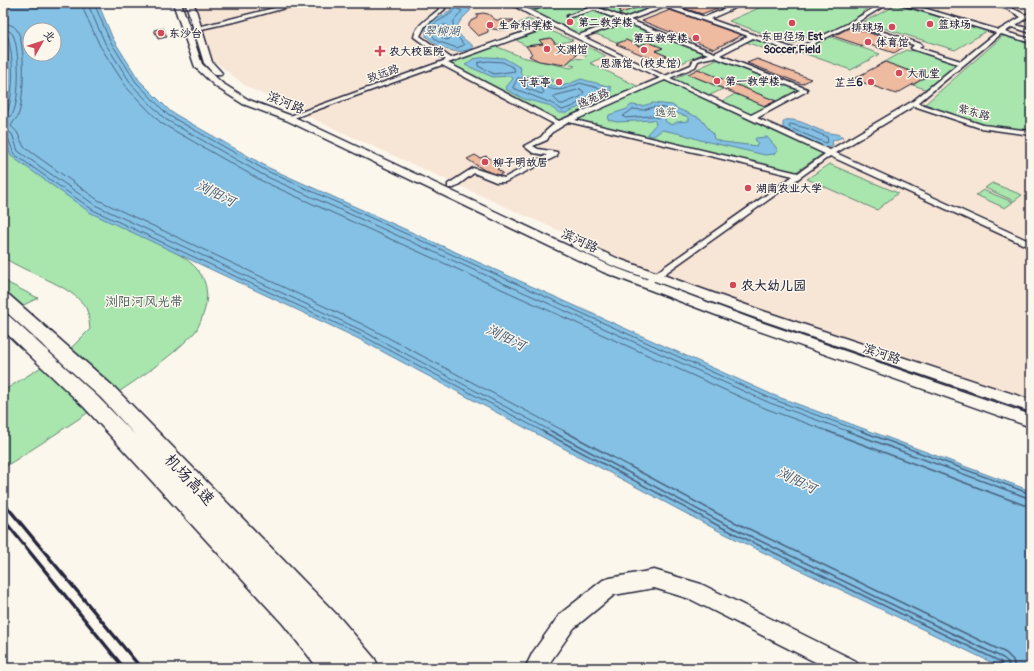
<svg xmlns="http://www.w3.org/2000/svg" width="1034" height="671" font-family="Pangolin,'LXGW WenKai TC',sans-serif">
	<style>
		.built { fill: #f7e5d5 }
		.green { fill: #a8e6ad; stroke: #658474 }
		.water { fill: #84c1e4; stroke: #5d81a0; fill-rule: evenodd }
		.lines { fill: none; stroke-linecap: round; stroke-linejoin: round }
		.shore-far1 { stroke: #49627f; stroke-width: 1 }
		.shore { stroke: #49627f; stroke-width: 1.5 }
		.building { fill: #eebaa0; stroke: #22223b }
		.street-casing { stroke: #22223b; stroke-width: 3 }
		.secondary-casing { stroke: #22223b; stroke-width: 3 }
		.highway-casing { stroke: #22223b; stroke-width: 3 }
		.street { fill: #fbf7ec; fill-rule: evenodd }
		.secondary { fill: #fbf7ec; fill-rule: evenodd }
		.highway { fill: #fbf7ec; fill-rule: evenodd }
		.rail { stroke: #22223b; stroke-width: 3.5 }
		.poi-dot { fill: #d1495b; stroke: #fbf7ec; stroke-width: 1.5 }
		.labels { text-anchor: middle; stroke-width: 3; stroke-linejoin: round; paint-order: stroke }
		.far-poi-label { font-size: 11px; font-weight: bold; fill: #22223b; stroke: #fbf7ec; text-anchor: start }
		.far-street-label { font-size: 11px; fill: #22223b; stroke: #fbf7ec }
		.far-park-label { font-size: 11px; fill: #4a5d5d; stroke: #fbf7ec }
		.far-water-label { font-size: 12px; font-style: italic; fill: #445a76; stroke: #fbf7ec }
		.street-label { font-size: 13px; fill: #22223b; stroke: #fbf7ec }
		.poi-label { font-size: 13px; font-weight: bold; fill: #22223b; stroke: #fbf7ec; text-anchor: start }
		.park-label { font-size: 13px; fill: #4a5d5d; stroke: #fbf7ec }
		.water-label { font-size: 14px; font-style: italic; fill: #445a76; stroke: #fbf7ec }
		.near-street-label { font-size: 16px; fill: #22223b; stroke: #fbf7ec }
	</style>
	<rect width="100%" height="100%" fill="#fbf7ec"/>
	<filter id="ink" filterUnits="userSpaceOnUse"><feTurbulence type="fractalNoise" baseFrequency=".025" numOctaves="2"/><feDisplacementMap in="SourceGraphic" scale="8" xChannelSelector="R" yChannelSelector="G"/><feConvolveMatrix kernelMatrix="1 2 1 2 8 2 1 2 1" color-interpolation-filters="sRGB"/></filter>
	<g filter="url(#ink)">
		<polygon class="built" points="193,3 1031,3 1031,401 667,278 524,215 285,106 246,86 213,60 202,25"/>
		<g class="green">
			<polygon points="549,3 642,3 656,8 626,20 706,52 682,63 655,51 663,48 648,42 639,46 626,40 619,43 593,33 580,37 527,10"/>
			<polygon points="770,3 850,3 867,8 849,25 830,34 812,35 793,44 729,21"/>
			<polygon points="897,5 987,31 955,50 863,22"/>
			<polygon points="528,19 542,25 527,31 518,27 519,23"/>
			<polygon points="546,29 573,40 562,43 555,43 551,38 540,40 543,44 526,46 516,40"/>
			<path d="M3,31C10,59 9,88 3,117L165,247C204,265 218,288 197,329C195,333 190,337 187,340C171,356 153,368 135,381C91,411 47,440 3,468V391L70,349L90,329C89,323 89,314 86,308C71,284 27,274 3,257Z"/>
			<polygon points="1004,35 1031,43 1031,132 977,123 924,105"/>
			<polygon points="828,36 880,54 851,70 798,51"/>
			<polygon points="755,39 792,52 784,56 746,42"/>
			<polygon points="493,45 522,57 571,68 575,66 566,64 573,58 583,59 587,55 572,52 574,48 584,45 606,56 590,63 641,88 559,124 443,63"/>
			<polygon points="914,49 959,63 928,90 913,85 926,77 885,62 906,50 910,51"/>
			<polygon points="721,58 805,90 781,103 697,69"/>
			<polygon points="686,73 723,89 706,97 671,81"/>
			<polygon points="665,79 824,153 796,172 575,120"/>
			<polygon points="735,94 770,108 751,118 719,103"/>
			<polygon points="829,164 898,193 877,210 807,179"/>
			<polygon points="992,183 1022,195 1014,201 985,188"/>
			<polygon points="983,190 1013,202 1005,208 976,195"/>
			<polygon points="3,278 10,284 38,298 3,315"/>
		</g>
		<g class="water">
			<path d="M3,3H98L113,39L139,80L171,112L269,168L773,395L1031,491V668H1003L717,530L357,338L91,213L11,156L4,138L3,117L8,97V50L3,31ZM30,30H54V54H30Z"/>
			<path d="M447,3H457L471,10C454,26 451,31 472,45L473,48C455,56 440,49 426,36V25L451,11V7Z"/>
			<path d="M487,57L504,58L521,68L520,73L523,76C533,78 545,71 553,80L549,84L552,86L566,85L581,79L611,87V92L598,100H589L586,104L566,113H559L548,105L524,99L507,90L506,87L513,79L511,76L493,77L465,65L473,59Z"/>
			<path d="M653,103L672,105L678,109L700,118L713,134L714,139L723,142L756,146L758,144L755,139L756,138L767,137L775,146L778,151L774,154L765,155L700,140L682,134L662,130L654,136H650L647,134L656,124L655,121L653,120L617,122L608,120L609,115L627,109L631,105L642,106ZM675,113L686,116L689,118V121L677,122L672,125L666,122L665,118L670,114Z"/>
			<path d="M785,120C799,118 812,128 825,132C831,134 838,133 843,137L832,141L833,145L832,146L823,147L783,128V123Z"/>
		</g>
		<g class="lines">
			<g class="shore-far1">
				<polyline points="83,3 84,11 100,46 127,88 161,123 262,181 767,409 830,432"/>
				<polyline points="89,3 90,9 105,43 132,85 165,119 265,176 770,403 850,432"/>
				<polyline points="94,3 110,41 136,82 168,115 267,171 772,399 863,432"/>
				<path d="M456,8L462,11L454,21L452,29L464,45L457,48L437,41L429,31C434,19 449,19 456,8Z"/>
				<path d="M3,23C8,24 14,25 17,30C26,43 24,97 19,113C18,118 13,121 11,126L17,132L24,147L98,200L364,325L566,432"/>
				<polygon points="445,25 448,26 450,38 448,40 444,39 435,31 435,29"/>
				<path d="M3,29C7,30 11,31 13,35C20,50 20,98 13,113C11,117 7,118 3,119"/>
				<path d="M3,34L8,37C14,61 14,87 8,111L3,114"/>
				<polygon points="488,61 503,62 514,68 515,71 494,74 478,66 478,63"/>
				<path d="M518,78L544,80L546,87C558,93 569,88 580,83L602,89L604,91L589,96L572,107L562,110L551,103L513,88Z"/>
				<polygon points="539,84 544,92 542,94 525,88 527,86"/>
				<path d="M580,89L584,92L580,97L563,104H560L553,97C557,94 573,92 580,89Z"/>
				<polygon points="654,107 666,108 667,110 659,118 650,116 625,118 623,116 633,109 643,110"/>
				<polygon points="791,124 809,129 827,137 828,142 826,143 790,128 789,125"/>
				<polyline points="3,131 8,131 12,134 18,151 95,205 361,330 553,432"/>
				<polyline points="3,136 8,138 14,154 93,210 359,334 544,432"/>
			</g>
			<g class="shore">
				<polyline points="542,431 719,526 1001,662 1003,668"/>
				<polyline points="551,431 721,522 1003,658 1008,662 1009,668"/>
				<polyline points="564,431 724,517 1006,653 1013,660 1015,668"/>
				<polyline points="827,431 1024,505 1031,505"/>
				<polyline points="847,431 1031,499"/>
				<polyline points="861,431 1031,494"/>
			</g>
		</g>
		<g class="building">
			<polygon points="621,3 647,3 647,4 619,14"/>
			<polygon points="689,3 729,3 702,14 680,7"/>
			<polygon points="670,10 742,35 714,49 642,21"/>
			<polygon points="483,13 488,14 496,20 514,20 505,25 516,29 499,30 488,28 488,32 478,36 469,27 469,24 471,21 477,18 477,14"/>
			<polygon points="851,27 882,37 878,39 904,47 894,53 867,44 863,46 833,36"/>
			<polygon points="163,28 167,37 158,39 154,30"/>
			<polygon points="551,38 556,45 577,54 565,65 539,61 529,56 532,54 526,46 543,44 539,40"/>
			<polygon points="626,40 639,46 648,42 663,48 655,51 667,56 657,61 616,44"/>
			<polygon points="757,59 811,79 802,84 747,63"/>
			<polygon points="885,62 926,77 896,94 853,79"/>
			<polygon points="698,69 776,101 765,106 688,74"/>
			<polygon points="475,155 480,158 486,156 502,166 497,169 503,173 499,175 484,170 467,159"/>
		</g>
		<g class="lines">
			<defs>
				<g id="street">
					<polygon points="294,3 303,3 238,21 197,30 194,28"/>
					<path d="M438,3H444L445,9L425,26L420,36L451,58L546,24L509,3H516L579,35L620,20L594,10L567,18V16L589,8L578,3L599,6V8L625,18L665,3H673L670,5L705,17L739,3H746L710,19L795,49L847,24L882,3H889L856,23L921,44L922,45L919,48L961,61L996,33L897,3H906L999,30L1021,17L1007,9L985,3C1000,3 1012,7 1025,15L1031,11V15L1016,25L1031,29V33L1012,27L1005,32L1031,39V43L1001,34L918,103L983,125L1031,131V135L980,128L914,106L836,153L1031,242V248L830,156L646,287L641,284L643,282L793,176L569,122L551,133L547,140L533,146L538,149L557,152V156L505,182H496L474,173L454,188H448V184L473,168L504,178L547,155L533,153L524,146L541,137L546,131L554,124L442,65L291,119H287V117L446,60L414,37C417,23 430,18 439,9ZM665,7L748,36L715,53L630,20ZM625,22L708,54L694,59L691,65L665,76L584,37ZM852,25L914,45L911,48L912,49L958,64L913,101L830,150L757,118L807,91V89L720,55L753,38L795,53ZM551,26L660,78L559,121L448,63ZM714,57L800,90L751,115L670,78L695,67L698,61L704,59ZM665,80L825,154L798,173L575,120Z"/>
					<polygon points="544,3 552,3 536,9 533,7"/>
				</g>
				<g id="secondary">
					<polygon points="173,3 181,3 202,64 222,83 249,100 292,116 611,266 755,320 1031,415 1031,427 745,326 603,272 286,120 243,104 216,87 195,67"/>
					<polygon points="184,3 192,3 195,7 212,62 222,73 221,75 215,75 204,63 187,7"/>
					<polygon points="577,240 619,259 760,310 1031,400 1031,412 750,316 611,265 573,247 571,244 573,241"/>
					<polygon points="654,570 701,584 856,661 859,668 827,668 690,599 654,588 614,595 574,628 546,668 525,668 533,652 560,614 603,580 610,578"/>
				</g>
				<polygon id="highway" points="3,293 9,295 115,388 341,619 375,659 379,668 318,668 283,624 84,407 3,330 3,314 9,316 98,397 136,436 101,398 3,309"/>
			</defs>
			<use href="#street" class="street-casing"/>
			<use href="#secondary" class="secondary-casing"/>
			<use href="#highway" class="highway-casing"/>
			<use href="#street" class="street"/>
			<use href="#secondary" class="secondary"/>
			<use href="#highway" class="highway"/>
			<g class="rail">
				<polyline points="3,502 141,668"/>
				<polyline points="3,519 124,668"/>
			</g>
		</g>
	</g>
	<g class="poi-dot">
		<circle cx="570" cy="22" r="4"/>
		<circle cx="792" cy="23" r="4"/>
		<circle cx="930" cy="24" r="4"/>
		<circle cx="490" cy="25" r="4"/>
		<circle cx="892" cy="27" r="4"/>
		<circle cx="161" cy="33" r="4"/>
		<circle cx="696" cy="38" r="4"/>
		<circle cx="868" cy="42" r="4"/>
		<circle cx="547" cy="49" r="4"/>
		<circle cx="644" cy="50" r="4"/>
		<path d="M378 45h4v4h4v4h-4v4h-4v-4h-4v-4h4z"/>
		<circle cx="899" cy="73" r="4"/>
		<circle cx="717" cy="81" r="4"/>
		<circle cx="559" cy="82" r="4"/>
		<circle cx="871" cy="82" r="4"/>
		<circle cx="485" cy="162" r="4"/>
		<circle cx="748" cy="188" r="4"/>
		<circle cx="733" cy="285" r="4"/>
	</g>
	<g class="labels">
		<g class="far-poi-label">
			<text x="578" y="26">第二教学楼</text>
			<text x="938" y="28">篮球场</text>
			<text x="498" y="29">生命科学楼</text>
			<text x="884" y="31" text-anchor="end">排球场</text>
			<text x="169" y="37">东沙台</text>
			<text x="792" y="40" text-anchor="middle">东田径场 Est<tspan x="792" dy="13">Soccer Field</tspan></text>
			<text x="688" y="42" text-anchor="end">第五教学楼</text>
			<text x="876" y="46">体育馆</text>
			<text x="555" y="53">文渊馆</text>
			<text x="389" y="55">农大校医院</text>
			<text x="644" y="67" text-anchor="middle">思源馆（校史馆）</text>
			<text x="907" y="77">大礼堂</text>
			<text x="725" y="85">第一教学楼</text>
			<text x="551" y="86" text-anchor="end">寸草亭</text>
			<text x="863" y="86" text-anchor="end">芷兰6</text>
			<text x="493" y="166">柳子明故居</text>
			<text x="756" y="192">湖南农业大学</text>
		</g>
		<g class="far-street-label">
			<text transform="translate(383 73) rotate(-20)" y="4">致远路</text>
			<text transform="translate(593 98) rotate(-24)" y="4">逸苑路</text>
			<text transform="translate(974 112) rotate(16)" y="4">紫东路</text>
		</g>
		<g class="far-park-label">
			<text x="666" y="116">逸苑</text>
		</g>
		<g class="far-water-label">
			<text x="442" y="35">翠柳湖</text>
		</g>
		<g class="street-label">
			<text transform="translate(286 102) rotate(22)" y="5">滨河路</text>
			<text transform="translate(580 240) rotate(25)" y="5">滨河路</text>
			<text transform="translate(882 353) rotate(19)" y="5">滨河路</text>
		</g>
		<g class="poi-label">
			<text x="741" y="290">农大幼儿园</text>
		</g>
		<g class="park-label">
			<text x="144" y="306">浏阳河风光带</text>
		</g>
		<g class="water-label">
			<text transform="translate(216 193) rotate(26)" y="5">浏阳河</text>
			<text transform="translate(506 337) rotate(26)" y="5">浏阳河</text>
			<text transform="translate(797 480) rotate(26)" y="5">浏阳河</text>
		</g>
		<g class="near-street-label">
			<text transform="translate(190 479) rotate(46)" y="6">机场高速</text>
		</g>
	</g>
	<rect width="1034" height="671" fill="none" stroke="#fbf7ec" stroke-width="16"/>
	<rect x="8" y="8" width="1018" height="655" fill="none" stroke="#22223b" stroke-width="1.5" filter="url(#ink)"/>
	<g transform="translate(42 42) rotate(51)"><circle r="19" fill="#fbf7ec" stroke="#a4a2a5"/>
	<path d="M0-3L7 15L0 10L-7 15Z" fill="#d1495b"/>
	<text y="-6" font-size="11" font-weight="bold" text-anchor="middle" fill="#22223b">北</text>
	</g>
</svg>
